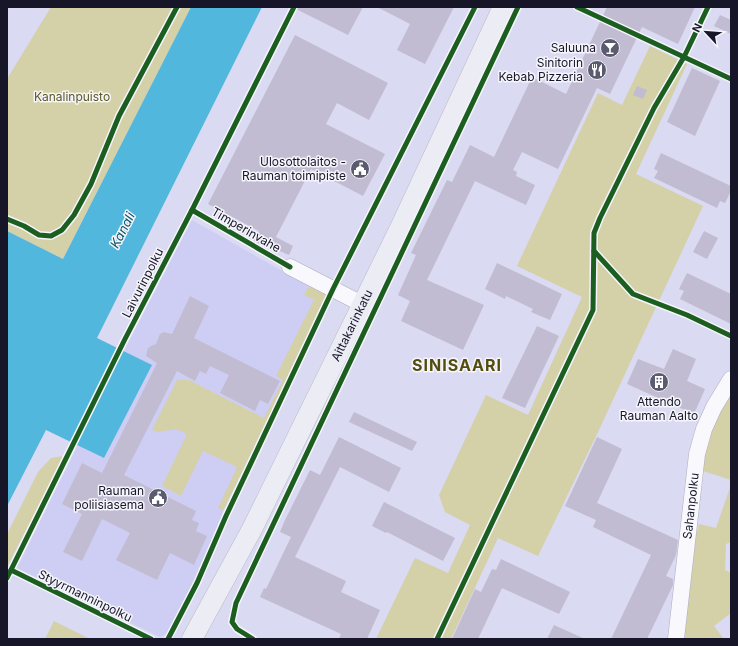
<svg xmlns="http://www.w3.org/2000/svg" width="738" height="646" font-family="Inter,sans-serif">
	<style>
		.built { fill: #cecef4 }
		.green { fill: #d4d0a8 }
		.water { fill: #51b7dc }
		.building { fill: #c1bcd1 }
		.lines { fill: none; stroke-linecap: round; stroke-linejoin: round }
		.minor-casing { stroke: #adacc1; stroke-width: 17 }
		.major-casing { stroke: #babac7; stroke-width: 21 }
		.minor { stroke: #f9f9fd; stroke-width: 16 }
		.major { stroke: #ececf5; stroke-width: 20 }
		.cycleway-casing { stroke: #f5f5fb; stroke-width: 8 }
		.cycleway { stroke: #1b5e20; stroke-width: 5 }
		.labels { text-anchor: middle; stroke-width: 3; stroke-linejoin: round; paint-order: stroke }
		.poi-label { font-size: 12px; fill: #171629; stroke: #f5f5fb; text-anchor: end }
		.park-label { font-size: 12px; fill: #5c5822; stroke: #f5f5fb }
		.street-label { font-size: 12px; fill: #171629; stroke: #f5f5fb }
		.water-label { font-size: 13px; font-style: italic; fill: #0b546a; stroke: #f5f5fb }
		.district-label { font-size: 16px; font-weight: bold; letter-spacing: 1px; fill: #524d0f; stroke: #f5f5fb }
	</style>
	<rect width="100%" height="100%" fill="#dadaf2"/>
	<polygon class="built" points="192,220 311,287 327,297 225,507 200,570 167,633 160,637 17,568 78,445 104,458 151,365 124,351"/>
	<g class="green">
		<polygon points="51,7 191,7 63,259 7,231 7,79"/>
		<polygon points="650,46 687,64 636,174 703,206 598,432 538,556 498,538 451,639 376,639 415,558 448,573 470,525 445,512 439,495 486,395 528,415 582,297 517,266 598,93 622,105"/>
		<polygon points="311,287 326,294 327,297 225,507 222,510 218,508 237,467 203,451 181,496 162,486 187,434 176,429 158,432 152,430 177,380 189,380 264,418 283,380 276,376 314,300 304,295 307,289"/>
		<polygon points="731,388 731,480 700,470 700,457"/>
		<polygon points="64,456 7,567 7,534 38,472 51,458"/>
		<polygon points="731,485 731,542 726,544 725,570 731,573 731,613 714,626 724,639 681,639 690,559 699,524 716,528"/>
		<polygon points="54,621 90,639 45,639"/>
	</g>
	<polygon class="water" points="191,7 262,7 97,338 152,365 104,458 46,430 7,506 7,231 63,259"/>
	<g class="building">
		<polygon points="292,7 363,7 348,35"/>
		<polygon points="377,7 454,7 425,64 397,50 410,24"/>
		<polygon points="607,7 695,7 678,44 642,27 610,94 597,88 558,169 522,152 513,170 517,172 516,176 535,185 526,205 475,181 427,280 484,305 463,350 401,321 410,301 398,295 416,255 411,253 447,180 452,182 470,145 494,157 532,77 566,94"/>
		<polygon points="720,15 731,20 731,34 714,26"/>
		<polygon points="295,35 388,83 369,120 337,103 326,124 385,154 363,196 311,169 276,237 293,246 289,255 268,246 267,248 254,241 259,231 208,204"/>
		<polygon points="692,68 720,81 695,136 667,122"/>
		<polygon points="637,86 647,90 643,99 633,95"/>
		<polygon points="661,153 731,186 731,191 725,203 720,201 717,208 654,178 658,171 654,169"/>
		<polygon points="704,231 718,238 707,259 693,252"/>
		<polygon points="497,263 562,294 550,320 531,312 533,309 506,296 505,299 485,289"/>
		<polygon points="687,273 731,294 731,324 680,299 684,291 679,289"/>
		<polygon points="190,296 209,306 194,338 280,381 268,404 260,400 255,411 220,393 229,375 210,366 206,374 200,371 195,381 177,371 124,475 196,511 192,520 199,523 196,531 207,536 194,565 170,553 157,580 116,560 130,533 102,519 82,561 63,552 82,514 62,504 82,463 102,473 157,363 146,356 148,348 151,346 156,344 160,334 164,332 172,334"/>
		<polygon points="537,326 559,336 525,408 502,398"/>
		<polygon points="673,349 696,359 687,381 705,389 694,414 627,384 638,359 664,369"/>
		<polygon points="354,412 417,442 412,451 349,422"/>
		<polygon points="339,437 401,468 389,492 340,467 295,557 346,581 341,592 380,610 367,639 339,639 341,634 260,597 264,588 266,589 291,537 280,532 285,520 310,470 320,475"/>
		<polygon points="597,437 622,449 597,503 678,540 676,555 666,576 673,579 673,585 647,639 611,639 651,555 593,527 596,520 565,506"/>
		<polygon points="384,502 455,538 443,561 387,532 386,533 372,526"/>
		<polygon points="501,559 570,592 559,614 502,588 478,639 452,639 475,589 481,592 492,569 496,570"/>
		<polygon points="554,625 585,639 547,639"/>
	</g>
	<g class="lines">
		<defs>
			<g id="minor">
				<polyline points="290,267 362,304"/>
				<path id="s1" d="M676,639L697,454L704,429L714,407L731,379"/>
			</g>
			<g id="major">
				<path id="s2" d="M192,639L252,529L401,226L503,7"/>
			</g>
		</defs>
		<use href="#minor" class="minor-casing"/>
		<use href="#major" class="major-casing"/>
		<use href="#minor" class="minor"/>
		<use href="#major" class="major"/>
		<defs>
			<g id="cycleway">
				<polyline points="577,7 731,79"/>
				<polyline points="192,210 290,267"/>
				<polyline points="7,219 24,226 39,235 51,236 62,230 74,215 91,184 119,116 177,7"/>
				<polyline points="594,251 633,294 687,315 731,336"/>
				<polyline points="11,570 151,639"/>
				<polyline points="7,578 125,339 192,210 294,7"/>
				<polyline points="168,639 197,583 226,516 333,289 475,7"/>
				<polyline points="253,639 237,629 232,622 236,603 518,7"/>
				<polyline points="437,639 593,310 594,233 600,218 654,108 684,57 708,7"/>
			</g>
		</defs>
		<use href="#cycleway" class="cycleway-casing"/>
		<use href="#cycleway" class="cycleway"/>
	</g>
	<defs>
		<symbol id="bar-disc" viewBox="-11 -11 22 22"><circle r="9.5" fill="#5b5b6f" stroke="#f5f5fb"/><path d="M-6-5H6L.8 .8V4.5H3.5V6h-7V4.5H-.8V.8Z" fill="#fff"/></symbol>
		<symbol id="restaurant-disc" viewBox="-11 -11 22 22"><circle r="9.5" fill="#5b5b6f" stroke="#f5f5fb"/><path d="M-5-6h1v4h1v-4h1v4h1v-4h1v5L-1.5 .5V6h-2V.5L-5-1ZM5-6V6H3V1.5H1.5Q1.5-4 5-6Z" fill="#fff"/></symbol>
		<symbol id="civic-disc" viewBox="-11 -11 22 22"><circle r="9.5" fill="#5b5b6f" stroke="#f5f5fb"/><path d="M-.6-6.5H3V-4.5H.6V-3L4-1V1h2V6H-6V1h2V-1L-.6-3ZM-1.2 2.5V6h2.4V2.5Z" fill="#fff"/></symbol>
		<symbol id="building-disc" viewBox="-11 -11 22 22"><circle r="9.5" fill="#5b5b6f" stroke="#f5f5fb"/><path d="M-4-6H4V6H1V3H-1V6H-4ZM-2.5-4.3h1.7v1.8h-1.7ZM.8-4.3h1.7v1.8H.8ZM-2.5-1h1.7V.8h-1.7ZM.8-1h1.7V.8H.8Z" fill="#fff"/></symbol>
	</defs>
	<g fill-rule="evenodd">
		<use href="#bar-disc" x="599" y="37" width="22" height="22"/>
		<use href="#restaurant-disc" x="586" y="59" width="22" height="22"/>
		<use href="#civic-disc" x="349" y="158" width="22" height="22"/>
		<use href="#building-disc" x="648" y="371" width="22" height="22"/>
		<use href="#civic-disc" x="147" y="487" width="22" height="22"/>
	</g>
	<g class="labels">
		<g class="poi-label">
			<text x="596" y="52">Saluuna</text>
			<text x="583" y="67">Sinitorin<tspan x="583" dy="14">Kebab Pizzeria</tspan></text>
			<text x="346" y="166">Ulosottolaitos -<tspan x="346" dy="14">Rauman toimipiste</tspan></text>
			<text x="659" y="406" text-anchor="middle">Attendo<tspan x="659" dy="14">Rauman Aalto</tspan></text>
			<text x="144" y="495">Rauman<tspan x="144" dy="14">poliisiasema</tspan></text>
		</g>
		<g class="park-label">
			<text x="72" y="101">Kanalinpuisto</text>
		</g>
		<g class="street-label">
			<text transform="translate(246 230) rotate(30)" y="4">Timperinvahe</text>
			<text transform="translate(143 283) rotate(-63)" y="4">Laivurinpolku</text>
			<text dy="4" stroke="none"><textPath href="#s2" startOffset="352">Aittakarinkatu</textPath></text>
			<text dy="4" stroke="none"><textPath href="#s1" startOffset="134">Sahanpolku</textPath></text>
			<text transform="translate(85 596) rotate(26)" y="4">Styyrmanninpolku</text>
		</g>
		<g class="water-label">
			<text transform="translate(122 230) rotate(-63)" y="5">Kanali</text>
		</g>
		<g class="district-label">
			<text x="457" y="371">SINISAARI</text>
		</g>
	</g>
	<rect width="738" height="646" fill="none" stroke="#171629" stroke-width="16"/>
	<g transform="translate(706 32) rotate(296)" stroke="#f5f5fb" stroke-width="3" paint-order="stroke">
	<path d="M0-3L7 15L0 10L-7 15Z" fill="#171629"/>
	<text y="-6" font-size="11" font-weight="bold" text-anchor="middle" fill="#171629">N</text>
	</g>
</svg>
